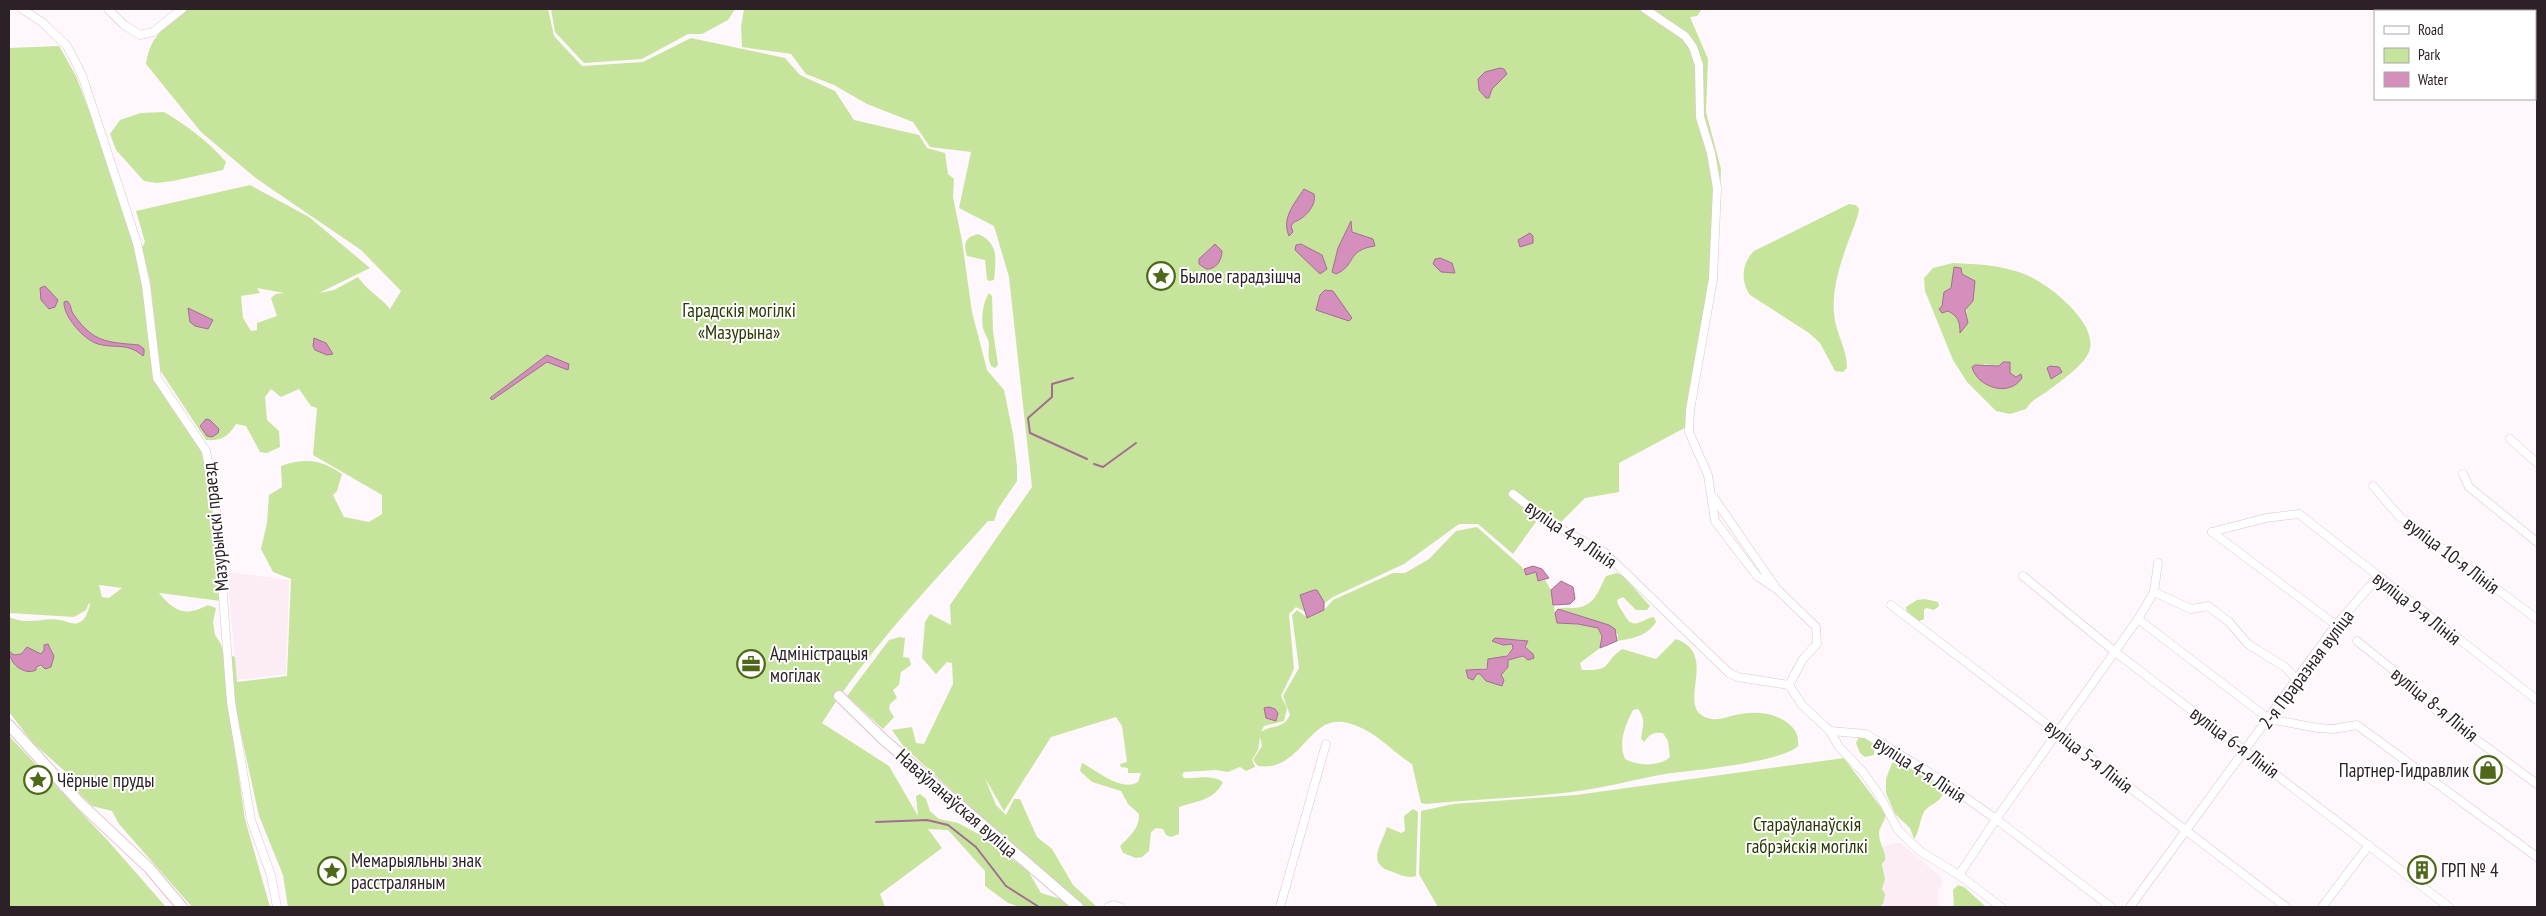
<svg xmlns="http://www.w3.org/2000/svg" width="2546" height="916" font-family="'PT Sans Narrow',sans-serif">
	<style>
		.built { fill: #fcecf6 }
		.green { fill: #c7e49d; fill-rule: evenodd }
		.water { fill: #d48fbc; stroke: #a26e90 }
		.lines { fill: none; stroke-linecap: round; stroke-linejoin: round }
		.stream { stroke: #a26e90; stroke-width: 2 }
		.minor-casing { stroke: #e1c2d5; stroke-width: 9 }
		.tertiary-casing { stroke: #e1c2d5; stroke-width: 12 }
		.minor { stroke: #fff; stroke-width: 8 }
		.tertiary { stroke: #fff; stroke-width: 10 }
		.labels { text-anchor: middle; stroke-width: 4; stroke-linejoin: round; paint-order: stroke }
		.poi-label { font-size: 19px; fill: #2d2128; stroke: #fff; text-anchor: start }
		.park-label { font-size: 19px; fill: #293a03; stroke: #fff }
		.street-label { font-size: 19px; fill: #2d2128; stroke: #fff }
	</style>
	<rect width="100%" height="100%" fill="#fef7fb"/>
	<g class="built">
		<polygon points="227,572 289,580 286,674 237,680"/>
		<polygon points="1894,843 1901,843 1941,877 1942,884 1938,891 1939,907 1879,907 1883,904 1882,889 1885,879 1881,847"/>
	</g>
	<g class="green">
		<path d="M187,9H548L554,36L582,66L643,62L691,38L785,58L800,75L835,91L854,120L919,135L927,148L945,153L948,174L954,179L953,197L962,241L972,312L987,370L1004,390L1013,434L1017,466V481L998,509L994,521H988C930,586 868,650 822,723L889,766L918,816L916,796L920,794L926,799L930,811L939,819L958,823L982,836L1028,871L1041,893L1064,900L1072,907H1020L1008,903L985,886V871L948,830L928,829L942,848L880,894L885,907H288L283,875L259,816L234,702L229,654L235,657L237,682L287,676L291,579L273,572L261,549L267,523L269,495L282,487L281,466C304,458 321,459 342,474L337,491L333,495L344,517L369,522L382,514V495L313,455L317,408L311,406L299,389L281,397L271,389L265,397L267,420L279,431L280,447L267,453L260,452L246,426L236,424C228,437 221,441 206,440L160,370L150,281L142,247L145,242L136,211L250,185L309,217L370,268L319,293L334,290L358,277C368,292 379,295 390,309L401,291L361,250L257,179L201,132L146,64C151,33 165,28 187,9ZM257,288L284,293L276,294L271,298L277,316L257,323V330L251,331L243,318L241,296L260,293Z"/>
		<polygon points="551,9 735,9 728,20 702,34 688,34 642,59 584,63 555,32"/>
		<path d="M744,9H1702L1697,16L1690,17L1708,59L1706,112L1721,169L1717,267L1692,424L1619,463V492L1585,498L1561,522L1543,512L1513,554L1478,524H1459L1404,564L1333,597L1309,614L1296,607L1289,614L1294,669L1281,696L1287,708L1284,721L1264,726L1261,732C1272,724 1283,730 1290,715L1283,696L1299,668L1292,615L1297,610L1308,618L1324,610L1333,600L1393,573H1405L1429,559L1456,531L1477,527L1522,567L1526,575L1536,572L1538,581L1545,580L1551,590L1557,623L1578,624L1598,628L1602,636L1600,648L1580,663L1582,670C1614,671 1602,663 1622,649L1656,659L1676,639C1721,655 1673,708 1708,718C1720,722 1729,715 1741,714C1756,711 1773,713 1785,721C1795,728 1799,734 1798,746C1780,763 1693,770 1665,774C1636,779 1608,787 1579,791C1528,798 1477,799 1426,804L1421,803L1412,764C1390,750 1375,730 1348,723C1308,712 1303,772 1258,766L1253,760L1262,746L1260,737L1258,750L1252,760L1255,767L1246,771L1240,767L1228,772L1216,770L1184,772L1182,775L1184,778C1199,779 1210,774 1223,782C1214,801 1196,801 1179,807V834L1171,837L1166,835L1163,829L1156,828L1151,832L1149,851L1142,857L1136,858L1123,853L1120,846C1129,837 1140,828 1139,814L1128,804L1121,791L1092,782L1080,771L1082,763C1098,771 1121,792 1138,782L1141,773H1128V768L1121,767L1120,764L1127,762L1122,726L1116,717L1051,737L1004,811L985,778L996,805L1006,815L1014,799H1020L1037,837L1052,849L1073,885L1097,907H1081L904,747L892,730L912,727L916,743L924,744L953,684L952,663L947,662L936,674L922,658L925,622L930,614L951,625L950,605L1032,487L1009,277L994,226L959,208L971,152L930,147L913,122L867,104L834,85L806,74L791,54L742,47L741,27ZM1495,638C1506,640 1517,638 1528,642L1525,647L1533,654L1508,660L1501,675L1477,673L1474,677L1468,669C1487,671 1502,663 1513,647L1512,644ZM1638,709C1646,719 1643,726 1641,738L1644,742C1650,734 1653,732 1663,733L1668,741L1670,757C1659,767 1638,766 1625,759C1618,742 1625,726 1633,710Z"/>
		<path d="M59,46L76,76L114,177L135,244L161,390L173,410L205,451L214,505L221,601L159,593C175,612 185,617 208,605L216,608L213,622L215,635L221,644L226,665L228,703L245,819L270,907H192L119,824L112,811L92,806L73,787L68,774L33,743L9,712V658C16,665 26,675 36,670V666L51,667L54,656L50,646L41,654L23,650L21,654L14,655L9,651V617C31,626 41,617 60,620C67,621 73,626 80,622C86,619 88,611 90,605L89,603L86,610L74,617L9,613V48ZM99,585L122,588L109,598L102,597Z"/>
		<path d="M164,112C186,125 209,142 226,162L223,170L173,181L157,183L144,181L116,150L110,134L120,120L141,113Z"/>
		<path d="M1849,204L1856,205L1859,209C1857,221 1852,231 1848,242C1840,264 1832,289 1834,313C1835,332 1847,348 1847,368L1843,372L1835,371L1820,343L1809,333L1750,295C1740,281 1742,263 1754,251Z"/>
		<path d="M978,234C999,243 996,259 994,280L989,281L987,279L985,260L967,256C963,244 965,237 978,234Z"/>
		<path d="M1953,263C1977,264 2001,265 2024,274C2047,282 2103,326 2088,354C2081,367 2061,381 2049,390C2039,398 2034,397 2026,409L2010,414L1996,411L1967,382L1953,360L1925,291L1924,278L1933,268ZM1954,267L1968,278L1966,319L1960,323L1955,314L1942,306L1944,292L1951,288ZM1983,364L2009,367L2010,373L2016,377L2020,374L2006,388Z"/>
		<path d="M989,293L992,296L993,331L998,365L995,368L991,366C987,356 989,352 989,343C988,338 984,333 983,328C981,318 983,301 989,293Z"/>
		<path d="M1617,573L1623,576L1650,606L1647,610H1636L1623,597L1617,600C1618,606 1621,609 1624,614C1633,632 1641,619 1654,617L1656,622C1646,637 1633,638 1617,641L1618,635L1609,625L1558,609C1564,607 1567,608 1574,608C1594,607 1598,592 1606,576Z"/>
		<polygon points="1925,599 1938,602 1939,606 1934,610 1926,608 1924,610 1924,619 1917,622 1907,613 1906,607 1917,600"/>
		<polygon points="900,637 905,638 903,657 909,658 911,665 901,672 899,685 893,690 897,698 890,704 889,709 894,717 883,729 847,696 889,640"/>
		<polygon points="9,736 109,842 166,907 9,907"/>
		<polygon points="1859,737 1865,737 1874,743 1874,755 1865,757 1860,753 1856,743"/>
		<path d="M1844,758L1886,814C1885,821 1879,828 1879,833C1879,844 1886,851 1885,860L1882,864L1885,879L1882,889L1885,894L1883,904L1879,907H1438L1419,874L1421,811L1453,804L1576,795Z"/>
		<path d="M1898,761L1934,782L1943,791C1942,803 1930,803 1924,812C1919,821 1920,831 1914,839L1910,828L1895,814L1886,793V779L1892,763Z"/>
		<path d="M1413,809L1418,812L1416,876C1408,879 1401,875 1393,872C1366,864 1380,848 1387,827L1401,833L1405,831L1404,816Z"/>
		<polygon points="1958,885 1964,887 1986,907 1954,907 1953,890"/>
	</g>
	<g class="water">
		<polygon points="1500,68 1504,69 1507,74 1492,89 1489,98 1486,98 1479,90 1478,79 1485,72"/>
		<path d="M1304,189L1314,194C1317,206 1304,219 1294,222L1291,226L1293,232L1289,236C1281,218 1295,203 1304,189Z"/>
		<path d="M1351,221L1352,232L1373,239L1375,246C1346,250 1356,266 1336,274L1332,272L1338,248Z"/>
		<polygon points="1530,233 1533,236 1533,243 1520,247 1518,240"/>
		<path d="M1215,244L1222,251C1222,260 1216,270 1206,269L1199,264V259Z"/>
		<polygon points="1301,244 1322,255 1327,269 1320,274 1295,250 1296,245"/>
		<polygon points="1440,258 1452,263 1455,273 1441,272 1433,264 1435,259"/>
		<path d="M1954,267L1961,268L1962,274L1975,281L1973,301L1965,310L1968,323L1960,333C1960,322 1958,316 1948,311L1942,313L1939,309L1942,306L1944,292L1951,288Z"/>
		<polygon points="45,286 58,300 55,307 49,309 41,300 40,288"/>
		<polygon points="1325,290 1333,291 1352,318 1349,321 1316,310 1320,295"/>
		<path d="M67,301C72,305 70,310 74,315C94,343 107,342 139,345L144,349V354L143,356C127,342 116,349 98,344C84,340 63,316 64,302Z"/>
		<polygon points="188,308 213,320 208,329 195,326 190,322"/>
		<polygon points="314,338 326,343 333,354 327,355 315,350 313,346"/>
		<polygon points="547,355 569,364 568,370 547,362 492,400 490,398"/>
		<path d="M2003,362H2010V373L2016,377L2021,374L2022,378C2009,398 1977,387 1972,367L1975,365L1999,366Z"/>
		<polygon points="2050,366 2059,367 2062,372 2051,379 2047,368"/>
		<polygon points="206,419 210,420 219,429 218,433 212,437 207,436 200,426"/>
		<polygon points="1533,566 1542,569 1549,578 1538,581 1536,572 1526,575 1524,569"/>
		<polygon points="1561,581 1573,587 1575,599 1570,604 1553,605 1551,590"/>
		<polygon points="1314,590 1317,590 1324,602 1324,610 1307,618 1300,595"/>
		<polygon points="1558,609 1609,625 1615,629 1617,641 1600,648 1602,636 1598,628 1578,624 1557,623 1555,613"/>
		<polygon points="1495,638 1528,641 1525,647 1533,654 1534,658 1528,660 1523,656 1508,660 1508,667 1501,675 1504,680 1502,686 1486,681 1480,674 1477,674 1473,680 1468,678 1466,670 1487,669 1488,659 1507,656 1513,648 1512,644 1503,645 1492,641"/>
		<path d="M48,644L54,656L51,667L45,669L41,665L36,667V670C24,676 9,663 9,651L14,655L21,654L27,647L41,654L44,650V645Z"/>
		<polygon points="1269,707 1275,709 1278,713 1276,721 1266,718 1264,708"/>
	</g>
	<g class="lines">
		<g class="stream">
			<polyline points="1073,378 1052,384 1052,397 1028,418 1030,433 1087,459"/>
			<polyline points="1094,464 1103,467 1136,443"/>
			<polyline points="876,822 927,820 948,825 976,847 1006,886 1039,907"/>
		</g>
		<defs>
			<g id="minor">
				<polyline points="22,9 42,22 67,46 82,75 137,243 146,285 157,378 206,451 216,504 231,702 251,820 271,875 277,907"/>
				<polyline points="108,9 124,25 140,35 153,32 182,9"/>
				<polyline points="1645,9 1685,36 1693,47 1699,65 1700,117 1711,153 1717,188 1713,279 1690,410 1689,432 1708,475 1715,521 1757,576 1778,590 1816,627 1817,644 1803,659 1789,685"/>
				<polyline points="2510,439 2537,463"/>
				<polyline points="2463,474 2469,487 2537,542"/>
				<polyline points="2373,486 2400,517 2537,619"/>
				<polyline points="1513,494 1553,525 1604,552 1729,673 1738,677 1789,685 1802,705 1830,731 1866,734 1935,776 1996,819 2111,907"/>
				<polyline points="1714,498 1774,585"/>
				<polyline points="2212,532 2266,518 2299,514 2537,700"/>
				<polyline points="2212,532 2336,625"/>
				<polyline points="2023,576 2114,651 2449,907"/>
				<polyline points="2154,592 2191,609 2208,606 2229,622 2248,644 2285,667 2296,679"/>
				<polyline points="1891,605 2286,907"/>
				<polyline points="2138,619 2269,719 2318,728 2333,729 2357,725 2537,857"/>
				<polyline points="2357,641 2397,673 2436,710 2537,784"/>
				<polyline points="1830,731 1839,747 1863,772 1880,796 1898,830 1921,852 1959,875 2001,907"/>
				<polyline points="1959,875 1996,819 2138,619 2154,592 2158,563"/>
				<polyline points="1108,907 1114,905 1120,907"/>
				<polyline points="1280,907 1326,744"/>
				<polyline points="2130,907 2336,625 2378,577"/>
				<polyline points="2322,907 2369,845"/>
			</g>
			<g id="tertiary">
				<polyline points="839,696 883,739 1078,907"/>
				<polyline points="9,725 80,803 149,868 182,907"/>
			</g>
		</defs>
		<use href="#minor" class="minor-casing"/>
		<use href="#tertiary" class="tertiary-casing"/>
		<use href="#minor" class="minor"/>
		<use href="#tertiary" class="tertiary"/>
	</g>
	<defs>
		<symbol id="sight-ring" viewBox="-11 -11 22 22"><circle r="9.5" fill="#fff" stroke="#4e6719" stroke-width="1.5"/><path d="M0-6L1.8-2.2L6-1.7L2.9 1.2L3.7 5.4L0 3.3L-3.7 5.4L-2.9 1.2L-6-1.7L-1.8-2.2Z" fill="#4e6719"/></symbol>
		<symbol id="office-ring" viewBox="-11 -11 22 22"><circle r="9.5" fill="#fff" stroke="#4e6719" stroke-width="1.5"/><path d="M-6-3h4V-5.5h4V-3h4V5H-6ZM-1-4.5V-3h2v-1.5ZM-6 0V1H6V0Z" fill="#4e6719"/></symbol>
		<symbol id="shop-ring" viewBox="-11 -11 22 22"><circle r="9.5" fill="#fff" stroke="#4e6719" stroke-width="1.5"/><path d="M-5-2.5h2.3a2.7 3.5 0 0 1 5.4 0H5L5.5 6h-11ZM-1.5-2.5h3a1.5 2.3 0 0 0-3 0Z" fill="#4e6719"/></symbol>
		<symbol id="building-ring" viewBox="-11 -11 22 22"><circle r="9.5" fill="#fff" stroke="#4e6719" stroke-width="1.5"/><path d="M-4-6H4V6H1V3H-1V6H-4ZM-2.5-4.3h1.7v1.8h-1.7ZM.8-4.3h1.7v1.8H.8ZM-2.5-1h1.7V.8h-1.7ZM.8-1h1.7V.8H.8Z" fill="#4e6719"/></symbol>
	</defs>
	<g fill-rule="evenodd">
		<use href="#sight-ring" x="1145" y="260" width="32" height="32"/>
		<use href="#office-ring" x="735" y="648" width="32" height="32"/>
		<use href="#shop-ring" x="2472" y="754" width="32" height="32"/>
		<use href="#sight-ring" x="22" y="764" width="32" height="32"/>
		<use href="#building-ring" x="2406" y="854" width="32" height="32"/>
		<use href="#sight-ring" x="316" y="855" width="32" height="32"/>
	</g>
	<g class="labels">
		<g class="poi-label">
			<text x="1180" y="283">Былое гарадзішча</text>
			<text x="770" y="660">Адміністрацыя<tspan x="770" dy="22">могілак</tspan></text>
			<text x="2469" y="777" text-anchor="end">Партнер-Гидравлик</text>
			<text x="57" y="787">Чёрные пруды</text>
			<text x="351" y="867">Мемарыяльны знак<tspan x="351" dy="22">расстраляным</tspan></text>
			<text x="2441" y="877">ГРП № 4</text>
		</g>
		<g class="park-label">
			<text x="739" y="317">Гарадскія могілкі<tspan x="739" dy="22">«Мазурына»</tspan></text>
			<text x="1807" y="831">Стараўланаўскія<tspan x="1807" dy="22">габрэйскія могілкі</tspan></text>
		</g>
		<g class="street-label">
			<text transform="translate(215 527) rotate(-96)" y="7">Мазурынскі праезд</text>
			<text transform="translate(1571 534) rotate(34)" y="7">вуліца 4-я Лінія</text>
			<text transform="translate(2452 555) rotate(37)" y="7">вуліца 10-я Лінія</text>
			<text transform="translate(2417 608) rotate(38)" y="7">вуліца 9-я Лінія</text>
			<text transform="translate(2306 669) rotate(-53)" y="7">2-я Праразная вуліца</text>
			<text transform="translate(2435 704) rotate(39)" y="7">вуліца 8-я Лінія</text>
			<text transform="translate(2235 742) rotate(37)" y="7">вуліца 6-я Лінія</text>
			<text transform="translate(2089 756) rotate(38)" y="7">вуліца 5-я Лінія</text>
			<text transform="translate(1920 769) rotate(33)" y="7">вуліца 4-я Лінія</text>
			<text transform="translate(957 803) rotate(41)" y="7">Наваўланаўская вуліца</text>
		</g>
	</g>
	<rect width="2546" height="916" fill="none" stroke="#2d2128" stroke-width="20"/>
	<rect x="2374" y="10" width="162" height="90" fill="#ffffff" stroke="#aba6a9"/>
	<rect x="2384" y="26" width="25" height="8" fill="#ffffff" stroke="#aba6a9"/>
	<text x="2418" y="35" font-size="15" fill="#2d2128">Road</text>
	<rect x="2384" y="48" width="25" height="15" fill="#c7e49d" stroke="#aba6a9"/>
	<text x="2418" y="60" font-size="15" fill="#2d2128">Park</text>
	<rect x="2384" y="72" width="25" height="15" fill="#d48fbc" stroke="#aba6a9"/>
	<text x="2418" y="85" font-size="15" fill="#2d2128">Water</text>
</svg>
